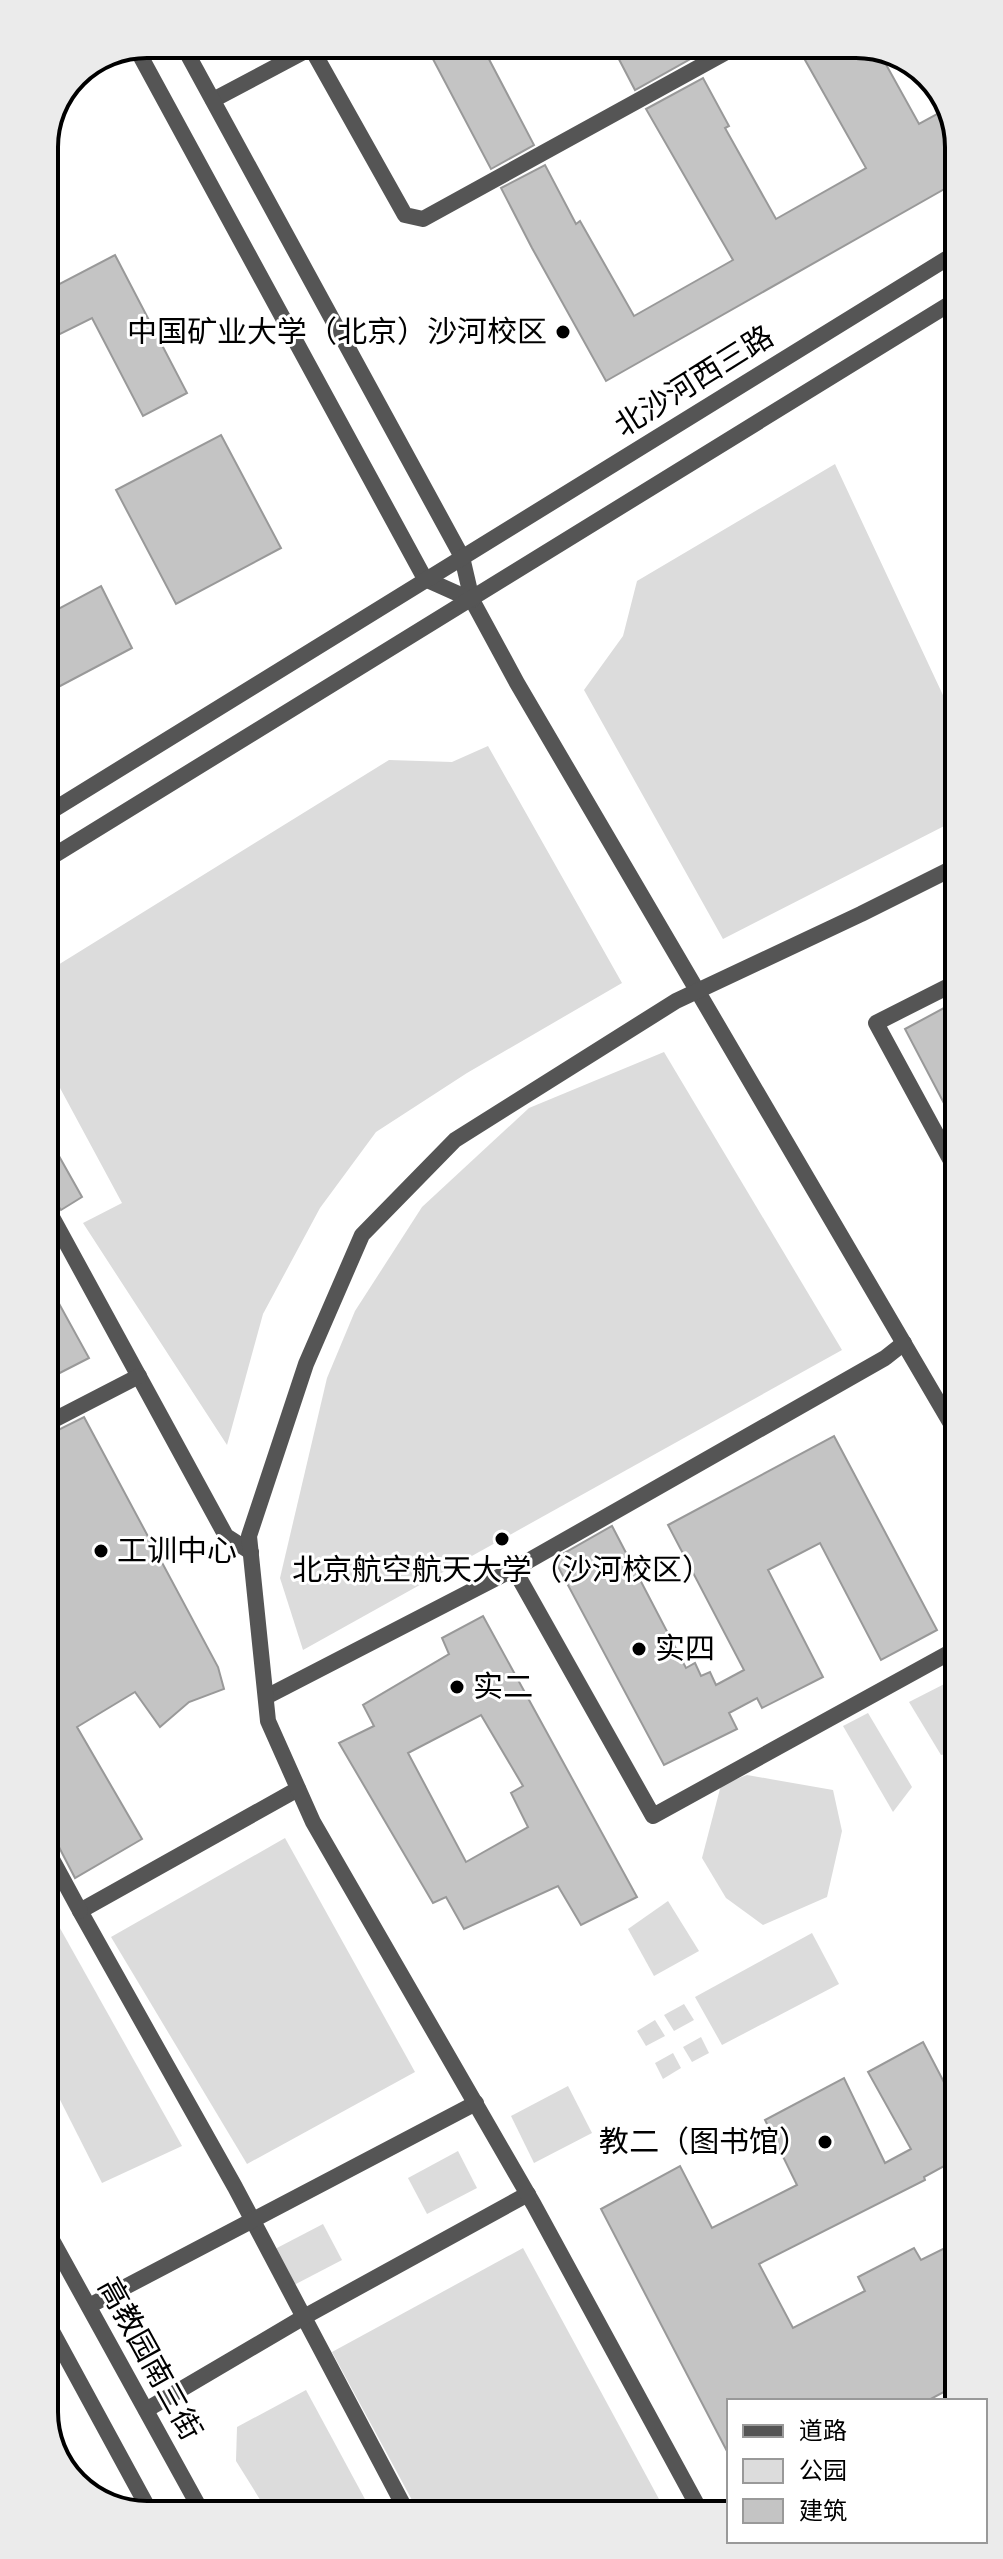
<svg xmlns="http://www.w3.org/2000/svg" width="1003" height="2559" font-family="'Exo 2','Noto Sans SC',sans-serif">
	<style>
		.green { fill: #dcdcdc }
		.water { fill: #a3a3a3 }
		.building { fill: #c4c4c4; stroke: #999; stroke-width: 2; fill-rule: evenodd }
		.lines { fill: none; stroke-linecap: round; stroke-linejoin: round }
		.minor { stroke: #555; stroke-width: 16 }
		.tertiary { stroke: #555; stroke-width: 16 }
		.poi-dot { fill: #000; stroke: #fff; stroke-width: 3 }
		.labels { text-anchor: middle; stroke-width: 6; stroke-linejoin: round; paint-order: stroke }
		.poi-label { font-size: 30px; fill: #000; stroke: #fff; text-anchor: start }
		.street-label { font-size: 30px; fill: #000; stroke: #fff }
		.rim { fill: none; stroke: #000; stroke-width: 4 }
	</style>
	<rect width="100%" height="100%" fill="#fff"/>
	<g class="green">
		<polygon points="835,464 956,723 956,820 723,939 584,690 623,636 637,581"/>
		<polygon points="488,746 622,983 467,1073 376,1132 320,1208 263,1314 227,1445 83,1223 122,1203 46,1062 45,973 389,760 452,762"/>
		<polygon points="664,1052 842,1350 303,1650 280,1578 327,1378 355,1311 422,1207 529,1108"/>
		<polygon points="958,1677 958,1752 941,1755 909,1702"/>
		<polygon points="868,1713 912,1787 893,1812 843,1726"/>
		<polygon points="747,1775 833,1790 842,1831 827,1897 763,1925 726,1898 702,1858 721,1785"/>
		<polygon points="285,1838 415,2072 247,2164 111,1937"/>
		<polygon points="668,1901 699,1951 654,1976 628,1929"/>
		<polygon points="47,1905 182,2146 102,2183 47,2074"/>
		<polygon points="812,1933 839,1984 722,2045 695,1997"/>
		<polygon points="684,2004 694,2020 674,2031 664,2015"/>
		<polygon points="655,2020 665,2036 646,2046 637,2031"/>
		<polygon points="701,2037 709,2053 692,2062 683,2047"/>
		<polygon points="673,2053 681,2068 663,2079 655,2063"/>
		<polygon points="568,2086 592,2133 534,2163 511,2116"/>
		<polygon points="458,2151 477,2188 427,2214 408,2178"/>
		<polygon points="323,2224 342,2260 294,2285 275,2249"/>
		<polygon points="523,2248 666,2512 419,2513 332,2352"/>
		<polygon points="306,2390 373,2514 269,2514 236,2461 237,2427"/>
	</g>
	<polygon class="water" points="958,1830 958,1892 948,1868 954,1833"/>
	<g class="building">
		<polygon points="425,44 481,44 534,145 491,169"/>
		<polygon points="611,44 685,44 692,58 635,90"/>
		<polygon points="812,44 863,44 878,50 919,124 948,108 955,120 955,183 606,381 532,248 501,188 545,165 576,224 580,221 634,316 733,260 646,109 703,78 729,126 725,128 776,219 866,168 800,51"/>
		<polygon points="115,255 187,393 143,416 92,318 44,342 44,292"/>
		<polygon points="221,435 281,548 176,604 116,490"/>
		<polygon points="101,586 132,648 45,694 45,616"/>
		<polygon points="957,1001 957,1128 905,1029"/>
		<polygon points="46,1133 82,1197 61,1210 52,1197 46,1195"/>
		<polygon points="46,1280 89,1358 46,1380"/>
		<polygon points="84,1417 218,1667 224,1689 189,1702 160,1727 135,1692 77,1727 142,1839 75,1878 47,1824 46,1436"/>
		<polygon points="834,1436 937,1630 881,1660 820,1543 768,1570 823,1677 762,1708 757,1698 729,1713 737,1729 664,1765 554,1559 612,1526 686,1668 695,1663 701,1676 710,1672 716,1685 744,1670 668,1525"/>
		<path d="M483,1616L637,1897L581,1925L558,1886L464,1929L446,1897L433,1903L339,1743L374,1726L363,1705L449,1654L442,1638ZM481,1715L523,1786L511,1793L528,1827L466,1862L408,1753Z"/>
		<polygon points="923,2042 958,2109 959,2158 924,2177 925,2180 759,2264 793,2328 865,2291 858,2277 914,2248 921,2260 959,2241 959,2278 948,2284 959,2304 959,2384 927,2401 729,2401 729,2455 601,2209 680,2166 712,2228 797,2185 765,2120 844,2078 885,2163 911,2149 868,2072"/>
	</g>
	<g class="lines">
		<g class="minor">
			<polyline points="309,44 405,215 423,219 741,44"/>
			<polyline points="213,100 311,48"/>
			<polyline points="472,600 517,683 957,1434"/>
			<polyline points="957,982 876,1023 957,1172"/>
			<polyline points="46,1206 226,1536 251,1552"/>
			<polyline points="46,1424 139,1376"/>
			<polyline points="514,1569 653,1816 958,1648"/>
			<polyline points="266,1697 514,1569 885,1358 904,1343"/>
			<polyline points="298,1789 80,1911 235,2187 408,2514"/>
			<polyline points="47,1850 80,1911"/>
			<polyline points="89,2306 476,2103"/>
			<polyline points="146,2410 304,2317 528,2194"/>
			<polyline points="701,2512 534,2205 313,1822 268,1721 249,1536 306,1364 362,1235 455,1140 676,1001 861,914 957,866"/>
		</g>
		<g class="tertiary">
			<polyline points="182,44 462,557 472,600"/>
			<polyline points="136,48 425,579 472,600"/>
			<polyline points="45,815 956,253"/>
			<polyline points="45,861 956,300"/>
			<polyline points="47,2231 203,2514"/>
			<polyline points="47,2322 152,2515"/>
		</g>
	</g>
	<g class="poi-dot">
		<circle cx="563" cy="332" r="8"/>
		<circle cx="502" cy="1539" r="8"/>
		<circle cx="101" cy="1551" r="8"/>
		<circle cx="639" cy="1649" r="8"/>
		<circle cx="457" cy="1687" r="8"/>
		<circle cx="825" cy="2142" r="8"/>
	</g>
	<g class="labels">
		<g class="poi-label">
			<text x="547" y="342" text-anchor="end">中国矿业大学（北京）沙河校区</text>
			<text x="117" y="1561">工训中心</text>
			<text x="502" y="1580" text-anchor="middle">北京航空航天大学（沙河校区）</text>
			<text x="655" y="1659">实四</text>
			<text x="473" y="1697">实二</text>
			<text x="809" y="2152" text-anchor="end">教二（图书馆）</text>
		</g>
		<g class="street-label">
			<text transform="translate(694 381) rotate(-32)" y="10">北沙河西三路</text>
			<text transform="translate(150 2359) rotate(61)" y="10">高教园南三街</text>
		</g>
	</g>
	<path d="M0 0H1003V2559H0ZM147 58H856A89 89 0 0 1 945 147V2412A89 89 0 0 1 856 2501H147A89 89 0 0 1 58 2412V147A89 89 0 0 1 147 58Z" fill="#ebebeb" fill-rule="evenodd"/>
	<path class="rim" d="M147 58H856A89 89 0 0 1 945 147V2412A89 89 0 0 1 856 2501H147A89 89 0 0 1 58 2412V147A89 89 0 0 1 147 58Z"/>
	<rect x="727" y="2399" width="260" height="144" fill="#ffffff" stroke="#999999" stroke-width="2"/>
	<rect x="743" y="2425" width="40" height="12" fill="#555555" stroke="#999999" stroke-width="2"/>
	<text x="799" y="2439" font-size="24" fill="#000000">道路</text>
	<rect x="743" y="2459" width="40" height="24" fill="#dcdcdc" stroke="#999999" stroke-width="2"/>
	<text x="799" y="2479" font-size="24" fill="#000000">公园</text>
	<rect x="743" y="2499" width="40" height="24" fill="#c4c4c4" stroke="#999999" stroke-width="2"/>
	<text x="799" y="2519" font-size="24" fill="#000000">建筑</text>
</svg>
